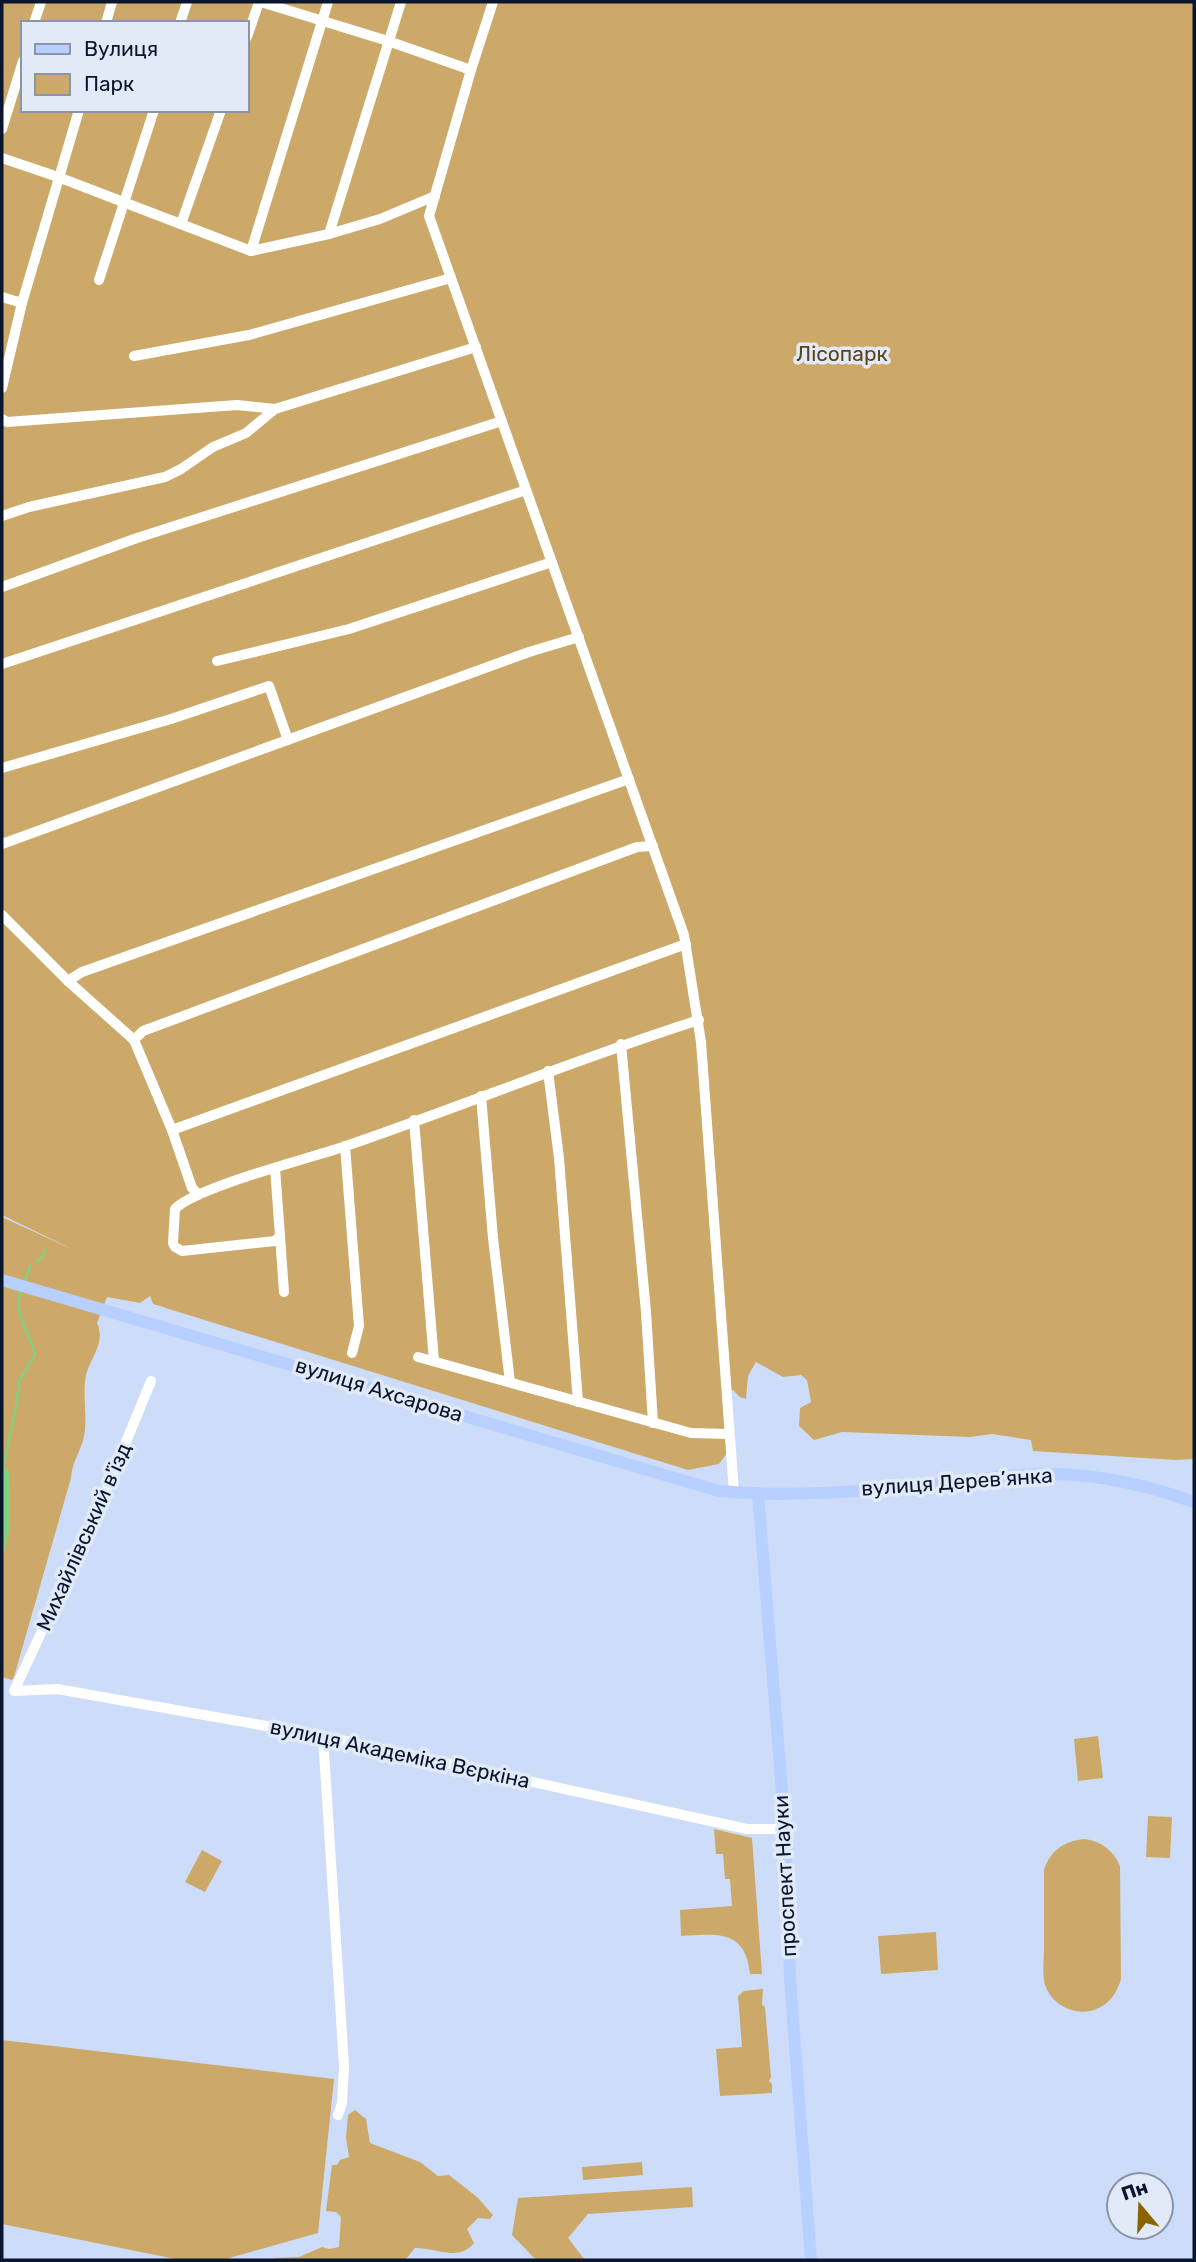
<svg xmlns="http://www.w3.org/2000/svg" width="1196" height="2262" font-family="Rubik,sans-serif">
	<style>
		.green { fill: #cca969; fill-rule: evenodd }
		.water { fill: #84d07c }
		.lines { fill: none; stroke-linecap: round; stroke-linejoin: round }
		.stream { stroke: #84d07c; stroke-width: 2.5 }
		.minor { stroke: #fff; stroke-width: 10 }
		.major { stroke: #b7d0ff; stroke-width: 12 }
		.labels { text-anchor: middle; stroke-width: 7; stroke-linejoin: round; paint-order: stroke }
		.park-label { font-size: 21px; fill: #5a4418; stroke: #e2eaf8 }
		.street-label { font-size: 21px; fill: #09162e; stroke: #e2eaf8 }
	</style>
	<rect width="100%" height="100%" fill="#cdddf9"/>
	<g class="green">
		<path d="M2,2H1194V1459L1176,1460L1033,1451L1031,1440L992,1434L970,1437L842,1432L814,1440L799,1426L800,1408L811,1402L807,1380L801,1375L783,1377L756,1362L748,1376L746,1399L740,1397L733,1390L726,1392L727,1453L719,1464L688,1470L153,1304L150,1296L140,1303L107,1297L97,1323C106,1343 91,1356 86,1375C82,1395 88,1417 84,1436C81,1451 72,1462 71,1478L14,1677L12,1680L2,1677V1217L76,1251L2,1215ZM23,23H247V110H23Z"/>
		<polygon points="1098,1736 1103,1778 1078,1781 1074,1739"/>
		<polygon points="1148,1816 1172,1817 1170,1858 1146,1857"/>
		<path d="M714,1829L752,1838L762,1974H750C745,1929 718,1934 681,1936L680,1910L732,1906L730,1879H725L723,1854H716Z"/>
		<path d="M1084,1839C1101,1841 1113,1850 1120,1866L1121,1979C1117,1993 1109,2005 1094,2010C1074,2016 1052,2005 1045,1985C1042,1973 1044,1959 1044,1947C1044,1921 1044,1896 1044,1870C1050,1851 1064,1841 1084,1839Z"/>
		<polygon points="202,1850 222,1861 205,1892 185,1882"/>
		<polygon points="936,1932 938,1970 881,1974 878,1936"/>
		<polygon points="763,1989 762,2005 765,2007 771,2077 769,2081 772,2084 772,2093 720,2096 716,2049 742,2047 738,1996 744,1991"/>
		<polygon points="2,2040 334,2079 318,2233 222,2260 180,2260 2,2224"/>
		<path d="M355,2110L366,2119L370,2143L420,2162L438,2176L449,2175L477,2197L493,2215L490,2219L478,2218L467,2229L474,2243C459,2262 438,2248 415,2248L405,2260H272L275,2258L299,2257L322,2247L329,2249L339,2247L341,2217L336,2212L326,2211L332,2165H337L340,2160L349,2157L346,2138L348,2115Z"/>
		<polygon points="642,2162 643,2175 583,2180 582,2167"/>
		<polygon points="692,2187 693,2207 588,2214 568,2238 585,2260 536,2260 512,2235 518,2198"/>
	</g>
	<path class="water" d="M2,1467L9,1471C9,1499 14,1530 2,1557Z"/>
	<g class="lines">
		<g class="stream">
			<polyline points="36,1262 43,1257 45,1249"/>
			<polyline points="24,1283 30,1266"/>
			<path d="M2,1473L17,1402L19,1381L35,1355C30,1332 12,1314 21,1289"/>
		</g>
		<g class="minor">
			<polyline points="261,2 388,41 471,70"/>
			<polyline points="493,2 471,70 429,216 684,935 701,1042 734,1492"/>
			<polyline points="34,23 41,2"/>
			<polyline points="106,23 112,2"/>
			<polyline points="180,23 187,2"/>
			<polyline points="247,37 259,2"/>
			<polyline points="2,129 23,61"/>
			<polyline points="2,158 58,177 251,251 329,234 380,219 435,196"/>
			<polyline points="181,224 221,110"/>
			<polyline points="329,234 401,2"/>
			<polyline points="251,251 328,2"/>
			<polyline points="99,280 154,110"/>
			<polyline points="2,297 22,303"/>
			<polyline points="134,356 249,335 451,278"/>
			<polyline points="2,388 22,303 79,110"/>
			<polyline points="2,419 7,422 237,405 275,409"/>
			<polyline points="2,516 29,507 165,477 181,469 213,447 246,433 275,409 476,347"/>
			<polyline points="2,587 137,538 502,421"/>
			<polyline points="217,661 349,629 552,562"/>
			<polyline points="2,664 526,490"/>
			<polyline points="2,768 171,719 269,686 288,740"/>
			<polyline points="2,844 529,652 579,637"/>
			<polyline points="2,915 68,981 134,1040 172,1130 192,1188 198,1194"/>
			<polyline points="68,981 82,972 629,779"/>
			<polyline points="134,1040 143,1031 637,847 653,846"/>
			<polyline points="621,1044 646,1312 653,1423"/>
			<polyline points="548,1071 559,1158 578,1402"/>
			<polyline points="481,1096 493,1238 510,1382"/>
			<polyline points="414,1120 434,1361"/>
			<polyline points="172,1130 686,944"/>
			<polyline points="345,1146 359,1326 352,1353"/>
			<path d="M275,1168L280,1236L275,1241L182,1251L175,1247L173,1243L175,1209C194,1188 310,1158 343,1147C463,1106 579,1058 699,1020"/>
			<polyline points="280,1236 284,1292"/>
			<polyline points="418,1357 691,1433 729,1434"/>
			<polyline points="151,1381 96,1515 14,1691 57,1689 323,1736 747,1829 785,1829"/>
			<polyline points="323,1736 344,2066 342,2103 338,2115"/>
		</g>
		<g class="major">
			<path d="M2,1280L719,1491C785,1497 855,1492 921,1486C965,1482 1009,1473 1054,1474C1101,1475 1150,1486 1194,1502"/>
			<polyline points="758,1493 785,1829 790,1979 811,2260"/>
		</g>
	</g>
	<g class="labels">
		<g class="park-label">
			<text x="842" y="361">Лісопарк</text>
		</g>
		<g class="street-label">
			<text transform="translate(379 1390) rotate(17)" y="7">вулиця Ахсарова</text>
			<text transform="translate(957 1482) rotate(-4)" y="7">вулиця Дерев’янка</text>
			<text transform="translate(84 1537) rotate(-66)" y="7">Михайлівський в'їзд</text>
			<text transform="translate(400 1754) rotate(12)" y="7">вулиця Академіка Вєркіна</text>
			<text transform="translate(785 1876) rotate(-93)" y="7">проспект Науки</text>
		</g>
	</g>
	<rect width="1196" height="2262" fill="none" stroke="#09162e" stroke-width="7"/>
	<rect x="21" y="21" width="228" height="91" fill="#e2eaf8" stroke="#8b95a7" stroke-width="2"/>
	<rect x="35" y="44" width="35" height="10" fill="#b7d0ff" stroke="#8b95a7" stroke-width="2"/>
	<text x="84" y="56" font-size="21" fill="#09162e">Вулиця</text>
	<rect x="35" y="74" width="35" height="21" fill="#cca969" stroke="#8b95a7" stroke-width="2"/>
	<text x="84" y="91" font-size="21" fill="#09162e">Парк</text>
	<g transform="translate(1140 2206) rotate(341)"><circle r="33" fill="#e2eaf8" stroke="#8b95a7" stroke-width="2"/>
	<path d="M0-5L12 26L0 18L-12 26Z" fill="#8a6402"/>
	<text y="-10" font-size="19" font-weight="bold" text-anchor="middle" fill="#09162e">Пн</text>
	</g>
</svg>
